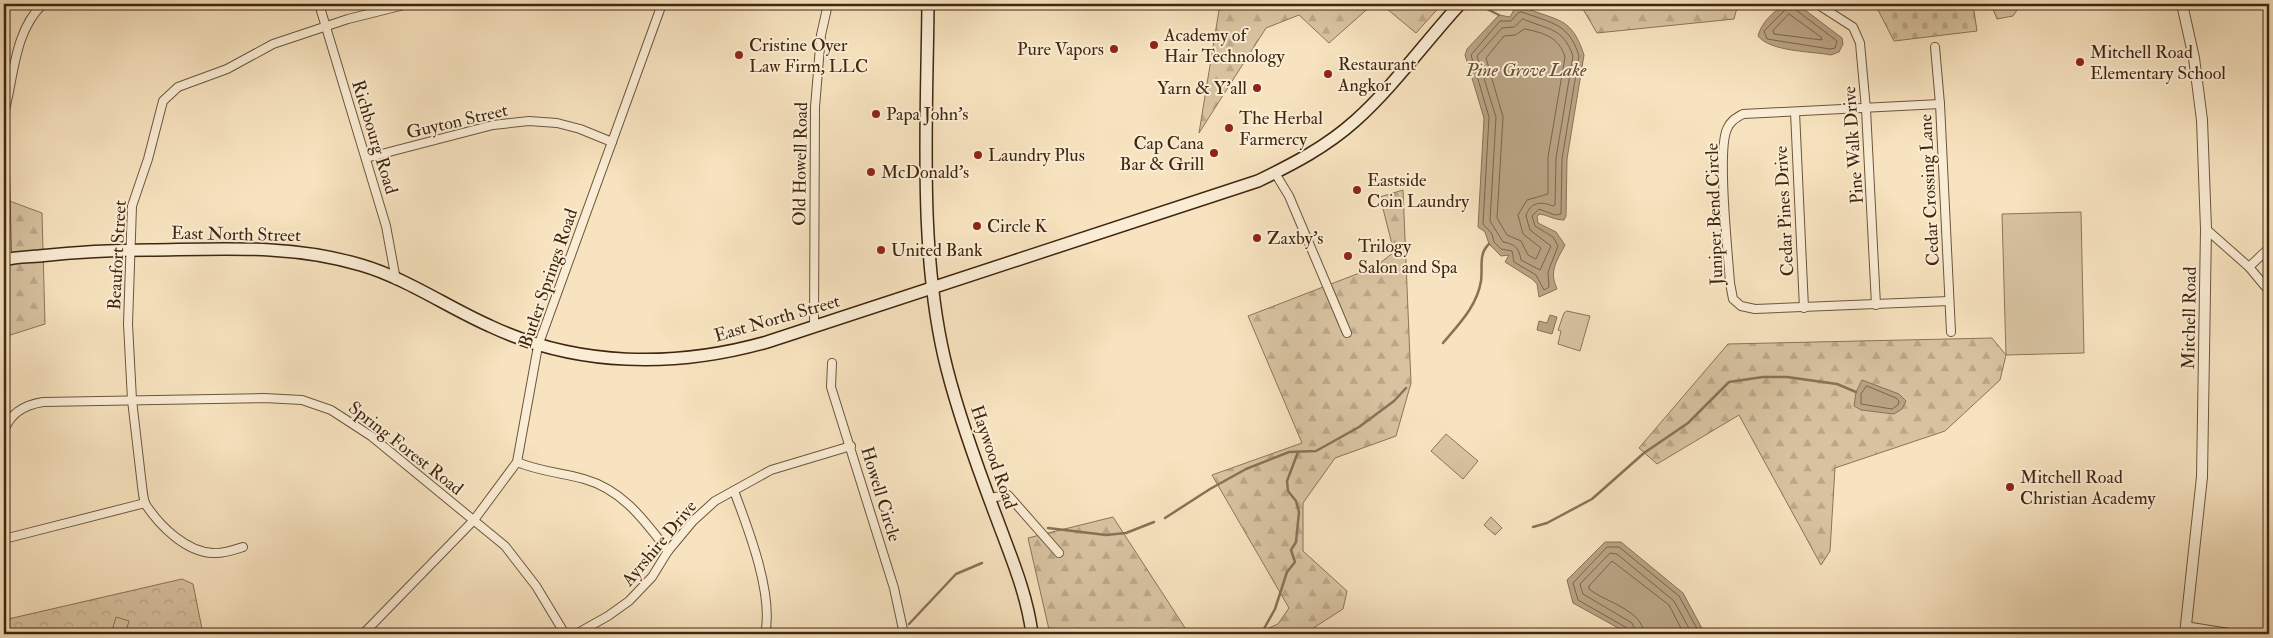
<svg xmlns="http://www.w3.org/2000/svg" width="2273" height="638" font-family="'IM FELL Double Pica',serif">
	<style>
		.forest { fill: url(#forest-firs); stroke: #8c7458 }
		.cemetery { fill: url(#cemetery-stones); stroke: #8c7458 }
		.park { fill: url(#park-crowns); stroke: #8c7458 }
		.pitch { fill: #d8c3a1; stroke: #8c7458 }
		.water { fill: #b9a384; stroke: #897156 }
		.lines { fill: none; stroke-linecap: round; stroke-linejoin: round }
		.shore { stroke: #7c644a; stroke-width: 1 }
		.stream { stroke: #897156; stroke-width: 2.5 }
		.minor-casing { stroke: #6e553c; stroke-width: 10 }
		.tertiary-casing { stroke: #6e553c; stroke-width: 12 }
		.secondary-casing { stroke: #402610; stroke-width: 14 }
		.minor { stroke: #faedd5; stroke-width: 8 }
		.tertiary { stroke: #faedd5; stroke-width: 10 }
		.secondary { stroke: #faedd5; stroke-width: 11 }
		.poi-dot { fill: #8f2418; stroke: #faedd5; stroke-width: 2 }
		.labels { text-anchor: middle; stroke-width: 4; stroke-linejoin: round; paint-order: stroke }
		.poi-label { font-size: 18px; fill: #402610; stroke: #faedd5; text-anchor: start }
		.street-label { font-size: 18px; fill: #402610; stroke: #faedd5 }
		.water-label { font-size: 19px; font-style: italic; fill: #644c33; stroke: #faedd5 }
	</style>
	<defs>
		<pattern id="forest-firs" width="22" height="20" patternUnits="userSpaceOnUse" patternTransform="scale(1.25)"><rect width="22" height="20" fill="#d8c3a1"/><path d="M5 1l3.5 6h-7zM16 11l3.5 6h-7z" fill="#baa78a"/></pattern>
		<pattern id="cemetery-stones" width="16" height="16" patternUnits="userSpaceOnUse" patternTransform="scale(1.25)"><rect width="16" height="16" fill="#d8c3a1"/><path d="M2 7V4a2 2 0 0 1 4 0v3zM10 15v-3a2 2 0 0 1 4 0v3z" fill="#baa78a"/></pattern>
		<pattern id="park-crowns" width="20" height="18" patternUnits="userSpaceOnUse" patternTransform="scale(1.25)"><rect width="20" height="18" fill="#d8c3a1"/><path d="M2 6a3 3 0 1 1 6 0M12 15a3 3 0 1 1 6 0" fill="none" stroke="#baa78a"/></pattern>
	</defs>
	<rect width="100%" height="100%" fill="#f7e3bf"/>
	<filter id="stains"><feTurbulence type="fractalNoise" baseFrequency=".004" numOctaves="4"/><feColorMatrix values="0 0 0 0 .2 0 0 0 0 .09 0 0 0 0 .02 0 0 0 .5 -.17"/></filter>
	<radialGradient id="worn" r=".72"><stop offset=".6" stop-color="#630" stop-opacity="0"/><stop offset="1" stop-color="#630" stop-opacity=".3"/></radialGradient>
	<g class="forest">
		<polygon points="1220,4 1373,4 1329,43 1299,15 1266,28 1199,133"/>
		<polygon points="1381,4 1442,4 1416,33"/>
		<polygon points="1580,4 1738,4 1734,19 1597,33"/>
		<polygon points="1403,190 1411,383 1396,436 1335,458 1303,503 1303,551 1347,591 1343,609 1304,634 1255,634 1278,624 1289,608 1212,475 1302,443 1248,316 1375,267 1394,252 1380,197"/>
		<polygon points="4,199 42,213 45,324 4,337"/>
		<polygon points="1992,338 2006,355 2000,380 1945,431 1835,468 1830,551 1821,565 1739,415 1657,464 1639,448 1728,344"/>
		<polygon points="1113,517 1189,634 1050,634 1028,538"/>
	</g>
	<polygon class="cemetery" points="1875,4 1973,4 1977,31 1894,41"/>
	<g class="park">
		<polygon points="1991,4 2016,4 2017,10 2013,16 1997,19"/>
		<polygon points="1491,517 1502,528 1495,535 1484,525"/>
		<polygon points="182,579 193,584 203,634 4,634 4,620"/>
	</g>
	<g class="pitch">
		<polygon points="2081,212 2084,353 2006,355 2002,214"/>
		<polygon points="1567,311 1590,316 1580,351 1558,344 1561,331 1558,330 1564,313"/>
		<polygon points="1446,434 1478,461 1463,479 1431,451"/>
		<polygon points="116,617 129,621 125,634 111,634"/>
	</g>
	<g class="water">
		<path d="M1785,4H1797L1842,38L1843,44L1839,52L1831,55C1811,51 1771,52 1758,36C1761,23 1774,11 1785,4Z"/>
		<path d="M1524,7C1557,22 1571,15 1584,55L1567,159L1566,216L1564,220C1554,220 1548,215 1539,214L1537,217L1538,223L1556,232L1565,245C1556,262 1549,271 1557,289L1539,297L1537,284L1532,279L1505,262L1509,255L1501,256L1489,244L1485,232L1478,227L1484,118L1465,55L1467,49L1499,15L1510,17L1515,8Z"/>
		<polygon points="1550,315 1557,317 1552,334 1537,330 1539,321 1547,323"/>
		<polygon points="1862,380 1899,394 1906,401 1902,409 1894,414 1861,410 1854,406 1856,392"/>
		<polygon points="1605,542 1621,542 1683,593 1705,634 1629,634 1573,603 1567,580"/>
	</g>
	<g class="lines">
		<g class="shore">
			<polyline points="1787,4 1786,9 1764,31 1767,39 1830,49 1835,48 1837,41 1796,10 1794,4"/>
			<path d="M1522,12C1551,23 1569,23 1579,56L1562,159L1561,214L1555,215L1539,209L1532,216L1535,226L1553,237L1558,246L1548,272L1549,287L1544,290L1536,275L1514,262L1512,251L1501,249L1494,242L1492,234L1483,224L1489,117L1471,55L1500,21H1511L1518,13Z"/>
			<polygon points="1789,14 1821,37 1822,40 1774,34 1773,31"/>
			<path d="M1523,19C1548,30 1563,27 1573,56L1556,158L1555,205L1553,206C1541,201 1530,202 1526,216L1530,230L1551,246L1540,270L1521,260C1519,248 1515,244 1503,242L1490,221L1496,117L1477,56L1502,28L1514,27Z"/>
			<path d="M1525,29C1544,33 1559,37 1565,57L1548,157V194L1527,200L1518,215L1523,234L1541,248L1536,259L1528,255L1521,241L1507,235L1497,218L1503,117L1486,58L1504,36L1515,35Z"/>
			<polygon points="1867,386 1896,398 1899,401 1898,405 1892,409 1861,404 1861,394"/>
			<polyline points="1630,634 1627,628 1578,600 1573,583 1607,547 1619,547 1679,596 1700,634"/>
			<polyline points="1637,634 1632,623 1583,594 1580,584 1610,553 1617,554 1674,601 1692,634"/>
			<path d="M1644,634C1643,610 1605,602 1589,589V586L1612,561L1669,605L1684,634"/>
		</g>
		<g class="stream">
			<polyline points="1483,7 1499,15"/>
			<path d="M1443,343C1459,324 1477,306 1481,281C1483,268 1478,254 1489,244"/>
			<polyline points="1165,518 1210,489 1246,469 1289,452 1316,451 1359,427 1394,401 1406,388"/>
			<polyline points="1533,527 1547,523 1592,499 1644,453 1688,423 1729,382 1763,377 1787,377 1837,384 1856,392"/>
			<polyline points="1048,528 1106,535 1126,533 1154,522"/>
			<polyline points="909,624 956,574 982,563"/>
			<polyline points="1261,634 1275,609 1287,572 1295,562 1291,550 1296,542 1299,512 1296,501 1288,491 1287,481 1298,452"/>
		</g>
		<defs>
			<g id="minor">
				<polyline points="319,4 386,226 396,280"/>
				<polyline points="1817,4 1853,27 1860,43 1866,109 1876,305"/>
				<polyline points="1935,47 1940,104 1951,332"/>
				<path d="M1940,104L1743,114C1736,118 1730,121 1727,129C1717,151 1728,253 1730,283L1733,299L1741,306L1755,309L1949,301"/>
				<polyline points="1795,112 1804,308"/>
				<path d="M4,114C14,77 14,31 43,4"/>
				<polyline points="4,127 7,259"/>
				<polyline points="366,158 493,125 529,121 557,123 580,129 612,142"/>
				<polyline points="1275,173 1289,196 1347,333"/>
				<polyline points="2206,229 2249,267 2269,291"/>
				<polyline points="2249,267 2269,248"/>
				<polyline points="814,326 815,107 821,35 828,4"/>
				<polyline points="832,363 831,387 894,588 904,634"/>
				<path d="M4,431C10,413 24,405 43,402L264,398L302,400L331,410L371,436L505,546L536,586L565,634"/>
				<path d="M517,462C538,471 562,473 584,479C623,490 644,520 668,551"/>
				<path d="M734,491C748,528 774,595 765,634"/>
				<polyline points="989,498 1008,495 1059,553"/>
				<polyline points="4,521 6,539"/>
				<polyline points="4,539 145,503"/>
				<path d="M243,547C234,550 223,554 213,553C186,552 160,526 146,505C143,500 143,492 142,486L132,400L128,324L132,206L148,159L163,101L178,87L227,69L273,44L348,19L408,4"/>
				<polyline points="2185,626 2235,634"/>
				<polyline points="363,634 474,520 517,462 538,346 662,4"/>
				<polyline points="576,634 608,616 629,601 652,577 668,551 693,521 715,501 771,470 851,446"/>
			</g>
			<polyline id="tertiary" points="2182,4 2194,58 2202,120 2206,229 2202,477 2185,634"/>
			<g id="secondary">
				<path d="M928,4C927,120 918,256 947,369C960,420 978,469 997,519C1011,557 1027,594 1032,634"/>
				<path d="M4,260C15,257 27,257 39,256C76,252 112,250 150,250C221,249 292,244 361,265C406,278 447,307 490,326C577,367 675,368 767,342L1258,181C1293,164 1326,147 1355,121C1394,86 1425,42 1460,4"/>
			</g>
		</defs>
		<use href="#minor" class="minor-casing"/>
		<use href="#tertiary" class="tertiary-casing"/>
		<use href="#secondary" class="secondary-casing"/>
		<use href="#minor" class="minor"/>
		<use href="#tertiary" class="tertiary"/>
		<use href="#secondary" class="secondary"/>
	</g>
	<g class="poi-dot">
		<circle cx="1154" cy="45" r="5"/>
		<circle cx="1114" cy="49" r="5"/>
		<circle cx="739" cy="55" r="5"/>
		<circle cx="2080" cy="62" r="5"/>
		<circle cx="1328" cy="74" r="5"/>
		<circle cx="1257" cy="88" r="5"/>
		<circle cx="876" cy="114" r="5"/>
		<circle cx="1229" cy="128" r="5"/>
		<circle cx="1214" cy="153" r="5"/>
		<circle cx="978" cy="155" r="5"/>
		<circle cx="871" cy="172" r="5"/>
		<circle cx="1357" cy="190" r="5"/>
		<circle cx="977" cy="226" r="5"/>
		<circle cx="1257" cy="238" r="5"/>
		<circle cx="881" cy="250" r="5"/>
		<circle cx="1348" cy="256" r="5"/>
		<circle cx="2010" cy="487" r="5"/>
	</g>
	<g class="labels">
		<g class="poi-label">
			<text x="1164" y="41">Academy of<tspan x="1164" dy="21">Hair Technology</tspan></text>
			<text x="749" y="51">Cristine Oyer<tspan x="749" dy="21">Law Firm, LLC</tspan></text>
			<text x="1104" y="55" text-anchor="end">Pure Vapors</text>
			<text x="2090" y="58">Mitchell Road<tspan x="2090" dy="21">Elementary School</tspan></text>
			<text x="1338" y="70">Restaurant<tspan x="1338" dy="21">Angkor</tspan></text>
			<text x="1247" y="94" text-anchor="end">Yarn &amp; Y'all</text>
			<text x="886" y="120">Papa John's</text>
			<text x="1239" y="124">The Herbal<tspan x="1239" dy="21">Farmercy</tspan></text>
			<text x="1204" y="149" text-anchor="end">Cap Cana<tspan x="1204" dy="21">Bar &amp; Grill</tspan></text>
			<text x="988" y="161">Laundry Plus</text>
			<text x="881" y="178">McDonald's</text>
			<text x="1367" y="186">Eastside<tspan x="1367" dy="21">Coin Laundry</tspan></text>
			<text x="987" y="232">Circle K</text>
			<text x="1267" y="244">Zaxby's</text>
			<text x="1358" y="252">Trilogy<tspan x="1358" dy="21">Salon and Spa</tspan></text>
			<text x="891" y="256">United Bank</text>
			<text x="2020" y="483">Mitchell Road<tspan x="2020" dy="21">Christian Academy</tspan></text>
		</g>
		<g class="street-label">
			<text transform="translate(457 121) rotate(-13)" y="6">Guyton Street</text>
			<text transform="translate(375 137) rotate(73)" y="6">Richbourg Road</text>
			<text transform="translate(1853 145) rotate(-94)" y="6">Pine Walk Drive</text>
			<text transform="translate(800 164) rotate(-89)" y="6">Old Howell Road</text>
			<text transform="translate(1929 190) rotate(-93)" y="6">Cedar Crossing Lane</text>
			<text transform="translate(1784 211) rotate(-93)" y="6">Cedar Pines Drive</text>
			<text transform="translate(1714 214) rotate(-92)" y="6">Juniper Bend Circle</text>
			<text transform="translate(236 234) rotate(1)" y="6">East North Street</text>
			<text transform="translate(117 255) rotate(-87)" y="6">Beaufort Street</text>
			<text transform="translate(548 278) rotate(-71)" y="6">Butler Springs Road</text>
			<text transform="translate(777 318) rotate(-16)" y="6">East North Street</text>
			<text transform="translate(2189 318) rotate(-89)" y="6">Mitchell Road</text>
			<text transform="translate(406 448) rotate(38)" y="6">Spring Forest Road</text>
			<text transform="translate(994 457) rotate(71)" y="6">Haywood Road</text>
			<text transform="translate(881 494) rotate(73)" y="6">Howell Circle</text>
			<text transform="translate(659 543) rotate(-50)" y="6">Ayrshire Drive</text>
		</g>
		<g class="water-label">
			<text x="1526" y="76">Pine Grove Lake</text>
		</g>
	</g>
	<rect width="2273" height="638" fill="none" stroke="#f7e3bf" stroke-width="20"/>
	<rect x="5" y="5" width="2263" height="628" fill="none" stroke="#402610" stroke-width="2.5"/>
	<rect x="10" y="10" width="2253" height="618" fill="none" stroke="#402610"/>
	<rect width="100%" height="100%" filter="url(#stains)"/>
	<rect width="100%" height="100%" fill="url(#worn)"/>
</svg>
